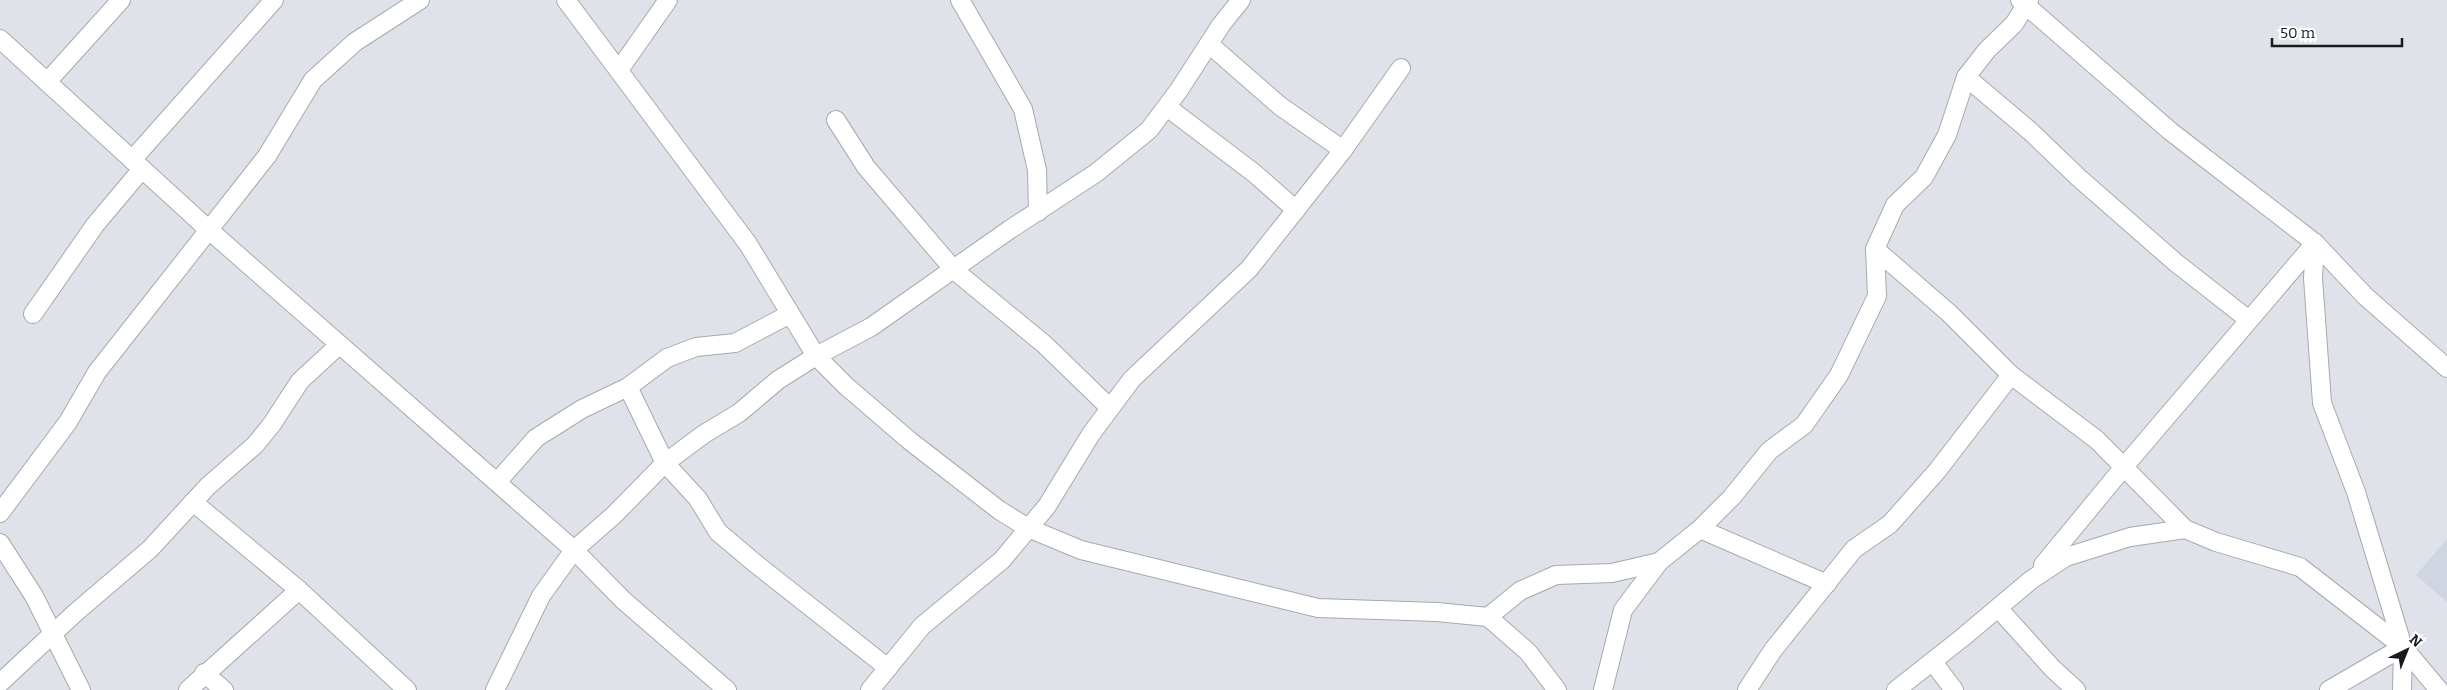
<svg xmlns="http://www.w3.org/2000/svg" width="2447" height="690" font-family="Bitter,serif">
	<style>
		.built { fill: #cfd6e2 }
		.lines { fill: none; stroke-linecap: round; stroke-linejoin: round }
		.street-casing { stroke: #a6a9af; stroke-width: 20 }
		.street { stroke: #fff; stroke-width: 18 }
	</style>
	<rect width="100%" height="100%" fill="#dfe3e9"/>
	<polygon class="built" points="2447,539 2447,602 2416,575"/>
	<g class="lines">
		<defs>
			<g id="street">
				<polyline points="566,0 748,244 816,356 846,386 910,441 999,510 1028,528 1081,550 1318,608 1437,612 1488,617 1528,652 1557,690"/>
				<polyline points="960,0 1023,109 1037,170 1038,212"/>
				<polyline points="2020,0 2170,131 2315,243 2365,296 2447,368"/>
				<polyline points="0,39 209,230 574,550 623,600 727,690"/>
				<polyline points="1209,44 1280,106 1343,150"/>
				<polyline points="619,70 668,0"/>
				<polyline points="1966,77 2030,131 2079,178 2175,262 2249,320"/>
				<polyline points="47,82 121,0"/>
				<polyline points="1167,107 1254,173 1296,210"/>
				<polyline points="836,120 866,167 954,270 1044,344 1110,408"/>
				<polyline points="132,160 274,0"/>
				<polyline points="2315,243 2313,278 2322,403 2356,492 2403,647 2402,690"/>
				<polyline points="1875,249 1949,313 2011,375 2097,440 2185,529"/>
				<polyline points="33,314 95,225 142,169"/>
				<polyline points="628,387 665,463 698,499 718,532 756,564 888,668"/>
				<polyline points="497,482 536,438 582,409 628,387 667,358 696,347 735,343 790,314"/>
				<polyline points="193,502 299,590 407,690"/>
				<polyline points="0,513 68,422 97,372 267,156 313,80 355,42 420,0"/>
				<polyline points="1700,529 1827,584"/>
				<polyline points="0,543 34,596 81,690"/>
				<polyline points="2043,565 2123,468 2315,243"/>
				<polyline points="1998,608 2053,669 2076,690"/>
				<polyline points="1488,617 1520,591 1556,575 1612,573 1659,562"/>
				<polyline points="1933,662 1954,690"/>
				<polyline points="204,673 224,690"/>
				<polyline points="0,683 75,613 150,549 208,486 255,445 272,424 300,381 339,345"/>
				<polyline points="188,690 299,590"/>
				<polyline points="495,690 541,596 574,550 614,515 665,463 704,434 739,413 778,380 816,356 871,327 1009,230 1096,173 1149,130 1179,90 1221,25 1241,0"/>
				<polyline points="870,690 922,626 1002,560 1047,506 1091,434 1132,379 1249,269 1343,150 1401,68"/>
				<polyline points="1603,690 1623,610 1659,562 1700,529 1732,497 1769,451 1804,425 1839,375 1877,296 1875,249 1895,205 1924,177 1947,135 1966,77 1987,50 2014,24 2029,0"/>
				<polyline points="1747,690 1773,650 1854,549 1890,524 1937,471 2011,375"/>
				<polyline points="1896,690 1962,638 2031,580 2066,557 2130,537 2185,529 2216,542 2300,567 2403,647 2439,690"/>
				<polyline points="2329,690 2403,647"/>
			</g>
		</defs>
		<use href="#street" class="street-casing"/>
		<use href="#street" class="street"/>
	</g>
	<g transform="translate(2407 650) rotate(43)" stroke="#ffffff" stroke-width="4" paint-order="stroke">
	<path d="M0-4L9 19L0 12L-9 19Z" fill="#191a1c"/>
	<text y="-8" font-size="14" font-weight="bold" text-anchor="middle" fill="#191a1c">N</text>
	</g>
	<path d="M2272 38v8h130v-8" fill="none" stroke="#191a1c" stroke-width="2.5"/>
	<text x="2280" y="38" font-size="15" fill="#191a1c" stroke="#ffffff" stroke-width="4" paint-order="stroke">50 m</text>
</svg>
